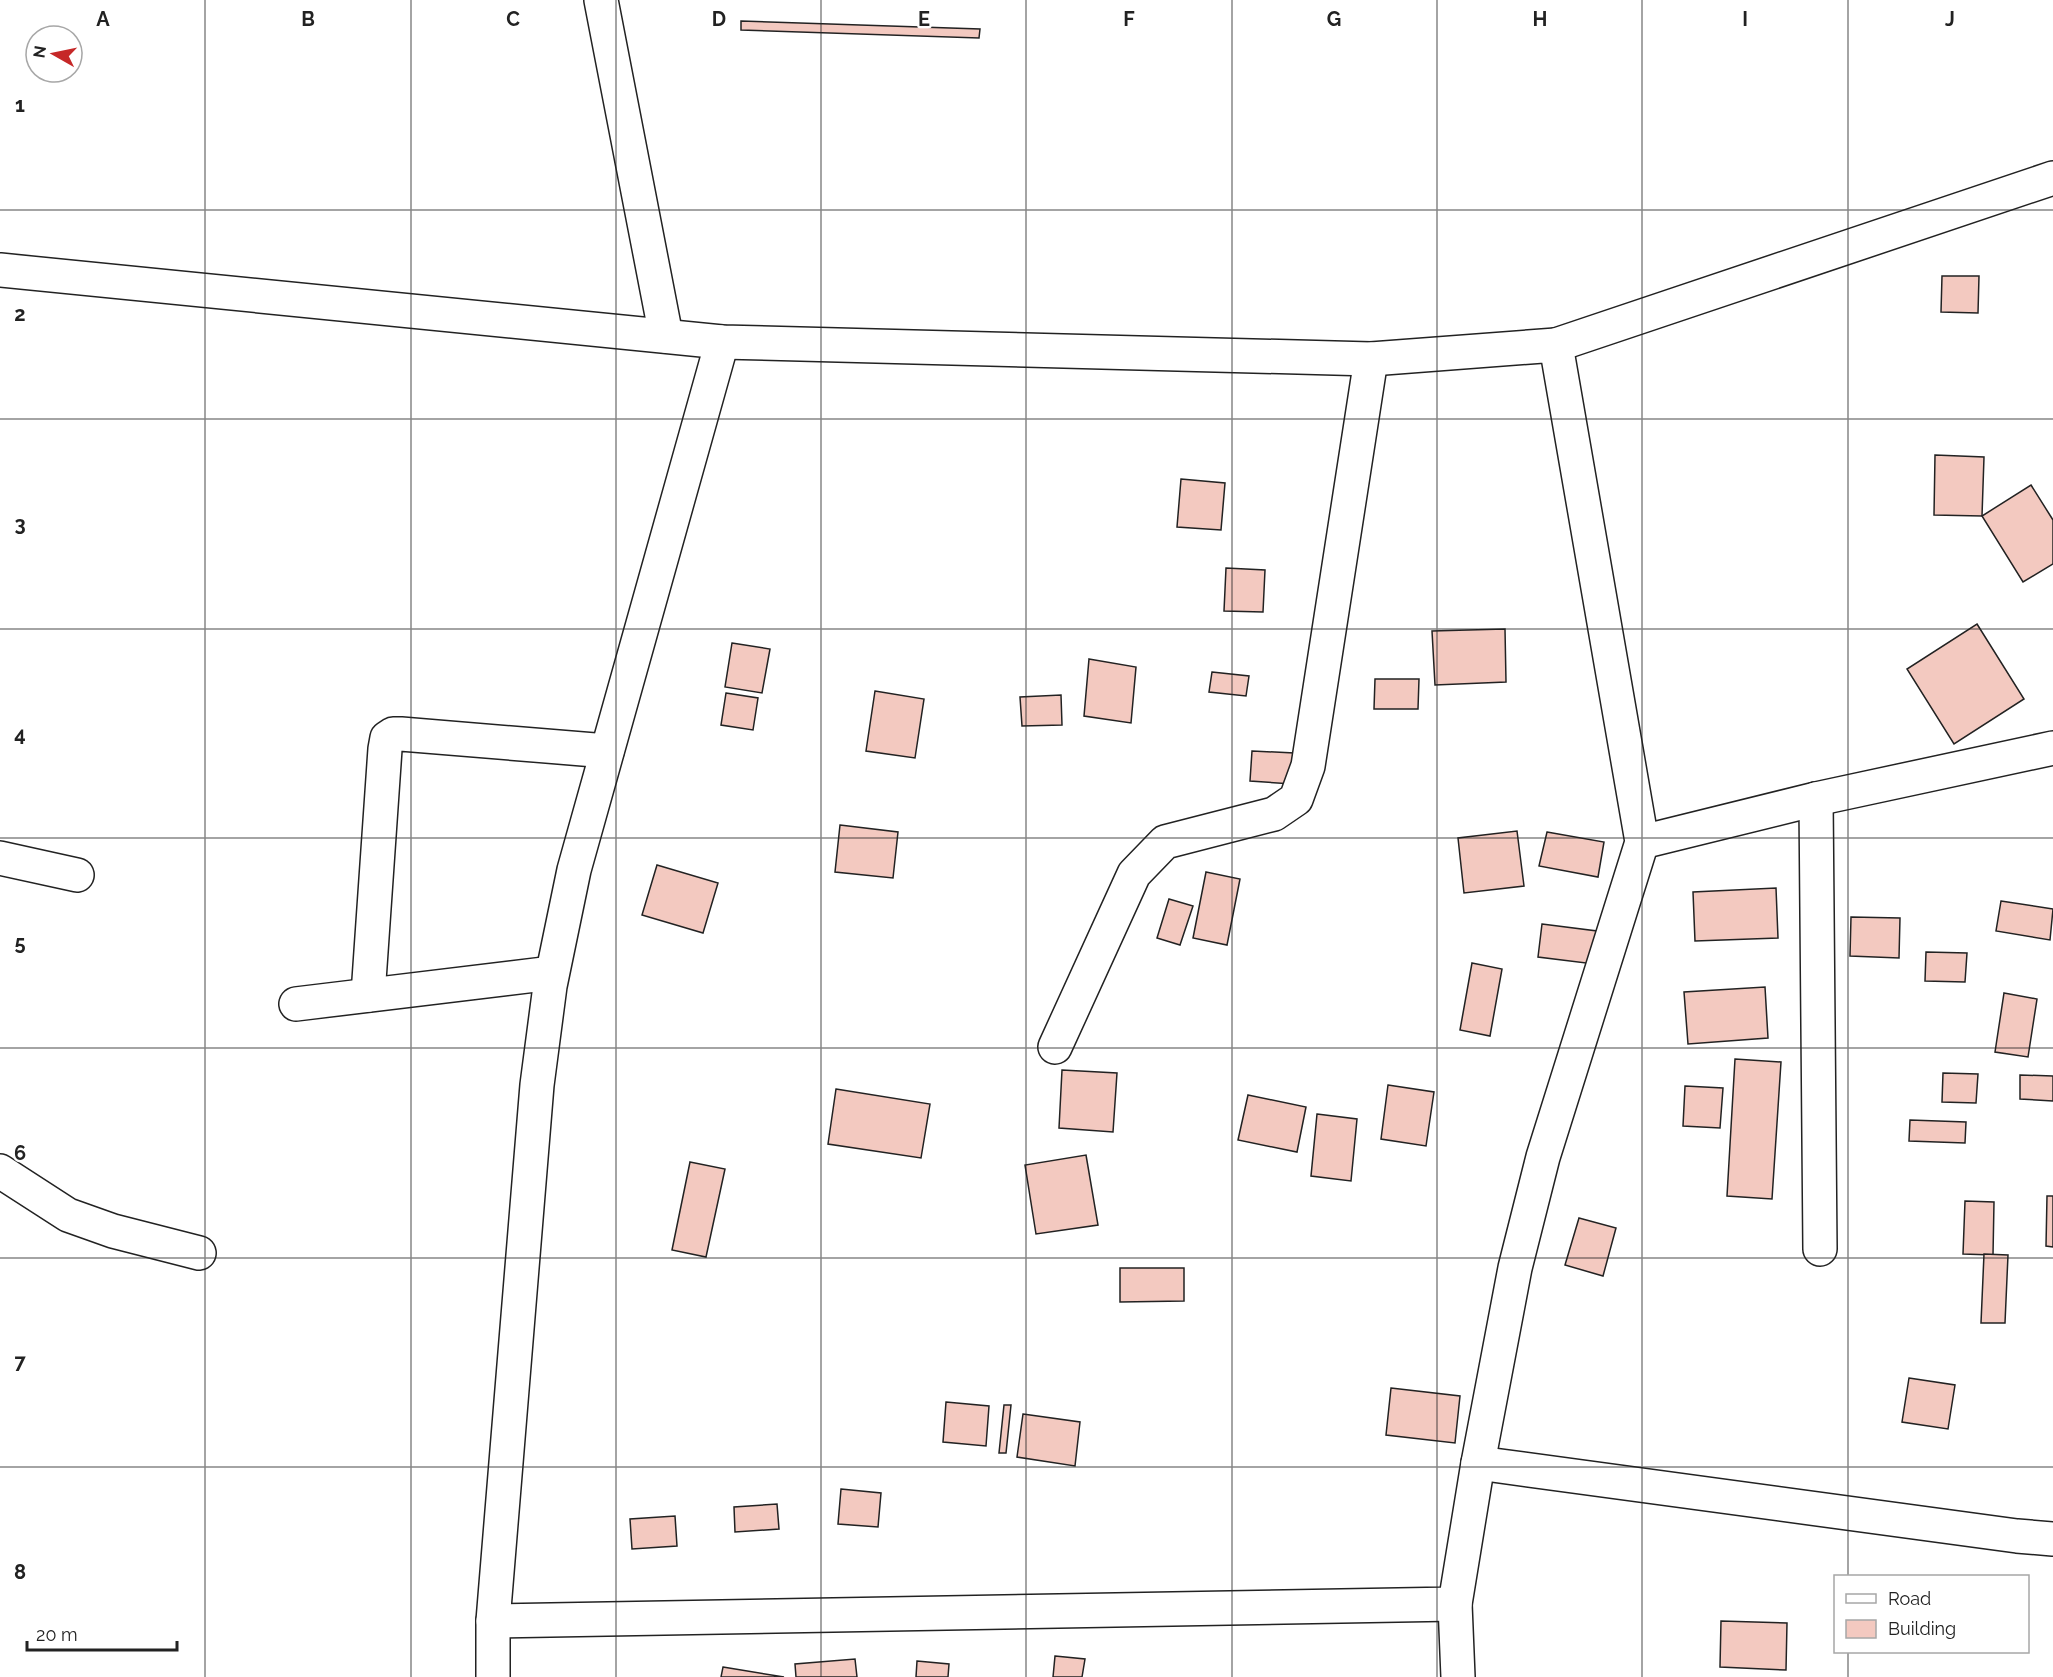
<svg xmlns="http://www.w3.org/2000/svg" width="2053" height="1677" font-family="Raleway,sans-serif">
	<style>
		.building { fill: #f3c9c0; stroke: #222; stroke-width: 1.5 }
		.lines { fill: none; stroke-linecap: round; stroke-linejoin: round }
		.street-casing { stroke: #222; stroke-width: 36 }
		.street { stroke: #fff; stroke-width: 33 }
		.grid { fill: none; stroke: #222; stroke-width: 1.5; stroke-opacity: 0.55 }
		.grid-label { font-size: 20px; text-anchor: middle; font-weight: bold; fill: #222; stroke: #fff; stroke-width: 4.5; stroke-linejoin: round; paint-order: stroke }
	</style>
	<rect width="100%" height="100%" fill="#fff"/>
	<g class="building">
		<polygon points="741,21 980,29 979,38 741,30"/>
		<polygon points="1942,276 1979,276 1978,313 1941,312"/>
		<polygon points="1935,455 1984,457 1982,516 1934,515"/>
		<polygon points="1181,479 1225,483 1221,530 1177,527"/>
		<polygon points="2031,485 2053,520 2053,564 2023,582 1982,516"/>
		<polygon points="1226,568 1265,570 1263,612 1224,611"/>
		<polygon points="1977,624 2024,699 1954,744 1907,669"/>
		<polygon points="1505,629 1506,682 1435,685 1432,631"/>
		<polygon points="732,643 770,649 762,693 725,687"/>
		<polygon points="1089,659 1136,667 1131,723 1084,716"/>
		<polygon points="1212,672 1249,676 1246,696 1209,692"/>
		<polygon points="1375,679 1419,679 1418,709 1374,709"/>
		<polygon points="875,691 924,699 915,758 866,751"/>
		<polygon points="726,693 758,698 753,730 721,725"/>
		<polygon points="1061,695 1062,725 1022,726 1020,697"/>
		<polygon points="1252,751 1294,753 1292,784 1250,781"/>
		<polygon points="840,825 898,832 893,878 835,872"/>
		<polygon points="1517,831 1524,886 1464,893 1458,838"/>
		<polygon points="1547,832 1604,842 1598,877 1539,866"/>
		<polygon points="657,865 718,883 703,933 642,915"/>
		<polygon points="1206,872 1240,879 1227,945 1193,938"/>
		<polygon points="1776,888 1778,938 1695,941 1693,892"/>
		<polygon points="1169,899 1193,906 1180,945 1157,938"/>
		<polygon points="2001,901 2053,909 2050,940 1996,931"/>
		<polygon points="1851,917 1900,918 1899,958 1850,956"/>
		<polygon points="1542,924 1597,931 1594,964 1538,957"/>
		<polygon points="1926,952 1967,953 1965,982 1925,981"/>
		<polygon points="1472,963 1502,969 1490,1036 1460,1030"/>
		<polygon points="1765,987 1768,1038 1688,1044 1684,992"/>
		<polygon points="2004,993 2037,999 2028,1057 1995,1052"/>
		<polygon points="1735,1059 1781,1062 1772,1199 1727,1196"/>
		<polygon points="1062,1070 1117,1073 1113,1132 1059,1128"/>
		<polygon points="1943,1073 1978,1074 1976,1103 1942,1102"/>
		<polygon points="2020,1075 2053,1076 2053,1101 2020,1099"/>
		<polygon points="1388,1085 1434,1092 1426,1146 1381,1139"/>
		<polygon points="1685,1086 1723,1088 1720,1128 1683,1126"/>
		<polygon points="836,1089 930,1104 921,1158 828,1144"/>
		<polygon points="1248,1095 1306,1107 1297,1152 1238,1140"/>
		<polygon points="1317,1114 1357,1119 1351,1181 1311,1176"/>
		<polygon points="1910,1120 1966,1122 1965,1143 1909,1141"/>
		<polygon points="1086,1155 1098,1225 1036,1234 1025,1165"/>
		<polygon points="690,1162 725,1169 706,1257 672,1250"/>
		<polygon points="2047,1196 2053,1196 2053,1247 2046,1246"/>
		<polygon points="1965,1201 1994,1202 1993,1255 1963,1254"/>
		<polygon points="1579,1218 1616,1228 1603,1276 1565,1265"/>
		<polygon points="1984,1254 2008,1255 2005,1323 1981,1323"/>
		<polygon points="1120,1268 1184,1268 1184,1301 1120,1302"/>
		<polygon points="1909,1378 1955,1385 1948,1429 1902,1422"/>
		<polygon points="1391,1388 1460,1396 1455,1443 1386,1435"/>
		<polygon points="946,1402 989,1406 986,1446 943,1442"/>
		<polygon points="1004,1405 1011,1405 1006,1453 999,1453"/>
		<polygon points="1023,1414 1080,1422 1075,1466 1017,1457"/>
		<polygon points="841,1489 881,1493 878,1527 838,1524"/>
		<polygon points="777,1504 779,1529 735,1532 734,1507"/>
		<polygon points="675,1516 677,1546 632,1549 630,1519"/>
		<polygon points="1721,1621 1787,1623 1786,1670 1720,1667"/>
		<polygon points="1055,1656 1085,1659 1082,1677 1053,1677"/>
		<polygon points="855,1659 857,1677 796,1677 795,1664"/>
		<polygon points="917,1661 949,1664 948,1677 916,1677"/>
		<polygon points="723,1667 784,1677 721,1677"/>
	</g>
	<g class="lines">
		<defs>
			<g id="street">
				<polyline points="601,0 666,336"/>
				<polyline points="0,270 722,342 1371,359 1556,345 1642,842 1543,1157 1515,1268 1478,1463 1455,1604 493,1621"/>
				<polyline points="1556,345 2053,178"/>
				<polyline points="1816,799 1820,1249"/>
				<polyline points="1642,842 1816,799 2053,748"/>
				<polyline points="0,858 77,875"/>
				<polyline points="368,995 385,749 387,738 393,734 401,734 607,751"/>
				<polyline points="296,1004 552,973"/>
				<polyline points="1055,1047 1134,874 1165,842 1274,814 1296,799 1308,766 1371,359"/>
				<polyline points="0,1171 68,1215 113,1231 199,1253"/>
				<polyline points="1478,1463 2017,1536 2053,1539"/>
				<polyline points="1455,1604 1458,1677"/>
				<polyline points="493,1677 493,1621 537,1085 550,986 574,870 722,342"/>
			</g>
		</defs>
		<use href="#street" class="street-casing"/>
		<use href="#street" class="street"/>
	</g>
	<path class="grid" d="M205,0V1677M411,0V1677M616,0V1677M821,0V1677M1026,0V1677M1232,0V1677M1437,0V1677M1642,0V1677M1848,0V1576M0,210H2053M0,419H2053M0,629H2053M0,838H2053M0,1048H2053M0,1258H2053M0,1467H2053M1848,1652V1677"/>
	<g class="grid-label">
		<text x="103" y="26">A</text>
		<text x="308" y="26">B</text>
		<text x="513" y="26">C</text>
		<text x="719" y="26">D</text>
		<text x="924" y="26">E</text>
		<text x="1129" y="26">F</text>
		<text x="1334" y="26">G</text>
		<text x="1540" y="26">H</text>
		<text x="1745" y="26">I</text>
		<text x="1950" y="26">J</text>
		<text x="20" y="112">1</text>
		<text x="20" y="321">2</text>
		<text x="20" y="531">3</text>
		<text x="20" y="741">4</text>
		<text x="20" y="950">5</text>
		<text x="20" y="1160">6</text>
		<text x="20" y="1369">7</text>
		<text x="20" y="1579">8</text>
	</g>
	<rect x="1834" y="1575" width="195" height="78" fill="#ffffff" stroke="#a7a7a7" stroke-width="1.5"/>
	<rect x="1846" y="1594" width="30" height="9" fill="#ffffff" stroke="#a7a7a7" stroke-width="1.5"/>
	<text x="1888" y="1605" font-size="18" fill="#222222">Road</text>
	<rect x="1846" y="1620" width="30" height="18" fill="#f3c9c0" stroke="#a7a7a7" stroke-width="1.5"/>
	<text x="1888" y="1635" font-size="18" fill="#222222">Building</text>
	<g transform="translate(54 54) rotate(279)"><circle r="28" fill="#ffffff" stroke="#a7a7a7" stroke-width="1.5"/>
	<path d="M0-4.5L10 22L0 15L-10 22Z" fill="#c62828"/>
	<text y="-9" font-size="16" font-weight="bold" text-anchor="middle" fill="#222222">N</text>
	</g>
	<path d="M27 1641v9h150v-9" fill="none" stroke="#222222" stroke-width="3"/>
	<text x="36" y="1641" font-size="18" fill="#222222" stroke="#ffffff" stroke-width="4.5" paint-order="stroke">20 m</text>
</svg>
